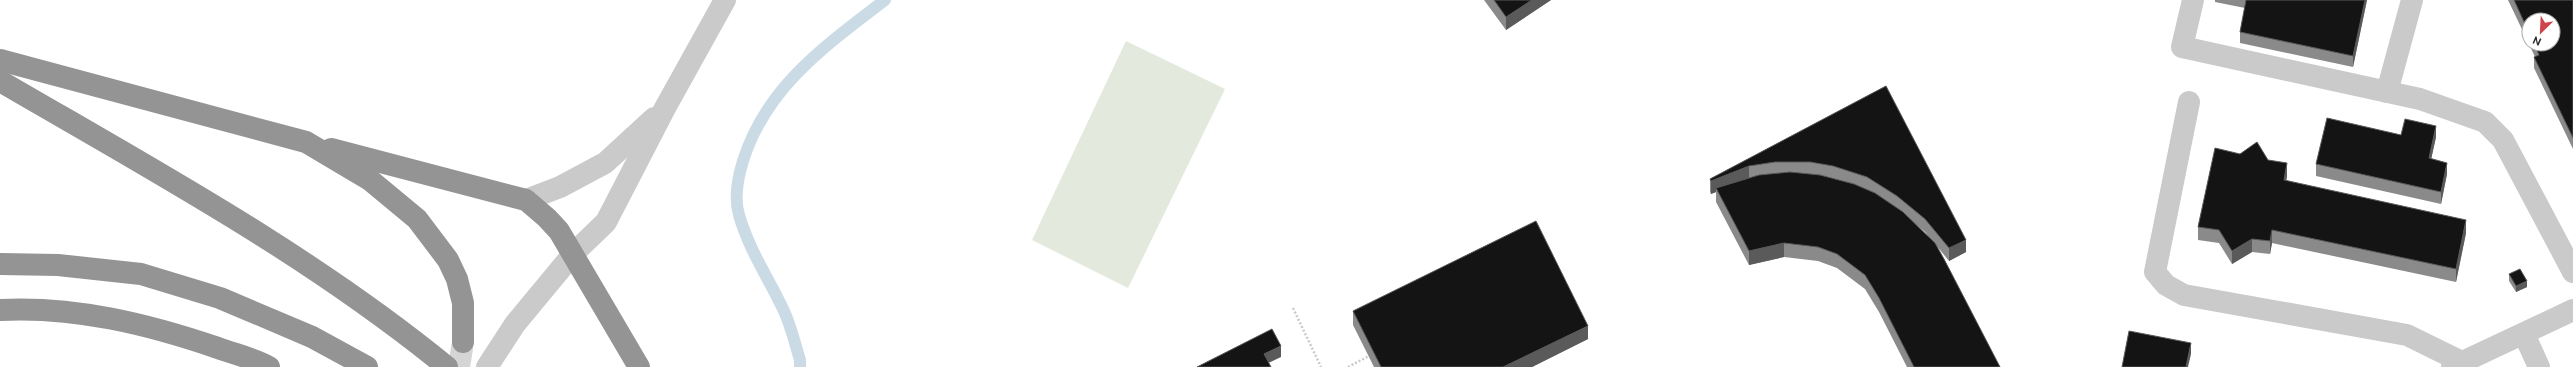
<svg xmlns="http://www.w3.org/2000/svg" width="2573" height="367" font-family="Ubuntu,sans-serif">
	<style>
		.green { fill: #e3e9dc }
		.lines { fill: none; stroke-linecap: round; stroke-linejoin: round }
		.stream { stroke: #cbdbe6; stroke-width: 12 }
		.highway-tunnel { stroke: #d5d5d5; stroke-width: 22; stroke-dasharray: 22 11; stroke-linecap: butt }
		.path { stroke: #cacaca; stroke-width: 2.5; stroke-dasharray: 2 2; stroke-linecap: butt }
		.minor { stroke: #cacaca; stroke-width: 22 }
		.highway { stroke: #949494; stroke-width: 22 }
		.wall { fill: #8a8a8a; fill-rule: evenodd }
		.shaded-wall { fill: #5a5a5a }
		.building { fill: #141414; stroke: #5a5a5a }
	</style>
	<rect width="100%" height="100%" fill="#fff"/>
	<polygon class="green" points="1126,41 1225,89 1128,288 1032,240"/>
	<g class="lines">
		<path class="stream" d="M800,367V360C795,344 791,326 784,311C769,279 749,250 739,215C734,198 738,177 743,161C766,87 826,45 885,0"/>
		<polyline class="highway-tunnel" points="459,367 463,342"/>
		<g class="path">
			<polyline points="1293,308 1321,367"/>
			<polyline points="1348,367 1369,356"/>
		</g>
		<g class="minor">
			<polyline points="2193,0 2182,47 2420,99 2485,122 2503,140 2573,272"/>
			<polyline points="2387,92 2412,0"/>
			<polyline points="2189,102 2155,272 2166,285 2184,295 2407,335 2462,362"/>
			<polyline points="526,200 560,187 605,163 654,118"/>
			<polyline points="2524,334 2539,367"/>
			<polyline points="487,367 515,324 573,254 606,222 665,108 725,0"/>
			<polyline points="2452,367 2573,310"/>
		</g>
		<g class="highway">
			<polyline points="0,60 306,142 370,180 417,219 448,260 457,279 463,303 463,342"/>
			<path d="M0,81C153,170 310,255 447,367"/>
			<polyline points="331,149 526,200 547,218 559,231 639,367"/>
			<polyline points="0,264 58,265 141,274 220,298 312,337 367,367"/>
			<path d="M0,310C74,306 148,324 218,348C234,354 253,358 269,367"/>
		</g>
	</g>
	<g class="wall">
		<polygon points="1484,0 1551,0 1506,30"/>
		<polygon points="2215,0 2367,0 2353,67 2240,43 2240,32 2245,8 2215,2"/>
		<polygon points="2508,0 2573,0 2573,149 2534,68 2534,57 2535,57 2529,44 2553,44 2529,20 2529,44"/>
		<path d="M1886,86L1966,252L1949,261L1936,245L2000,367H1907L1879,312L1865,289L1837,268L1818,261L1784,257L1749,265L1716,202V192L1711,194L1710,192V179ZM1913,222L1925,232L1932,241Z"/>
		<polygon points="2401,135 2436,137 2431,159 2447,174 2441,204 2316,176 2316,164"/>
		<polygon points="2268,160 2287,176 2286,180 2466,233 2456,282 2272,243 2270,254 2252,252 2232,264 2219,243 2198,240 2198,227"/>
		<polygon points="2509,274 2527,287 2516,292 2509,281"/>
		<polygon points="1353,311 1588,339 1532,367 1374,367 1353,325"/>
	</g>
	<g class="shaded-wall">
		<polygon points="1532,0 1551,0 1506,30 1506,17"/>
		<polygon points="2365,0 2367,0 2353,67 2353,56"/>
		<polygon points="2436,126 2436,137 2429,169 2429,158"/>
		<polygon points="2287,163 2287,176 2284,193 2284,180"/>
		<polygon points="2447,163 2447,174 2441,204 2441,192"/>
		<polygon points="1749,166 1749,179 1716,188 1716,192 1711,194 1711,181"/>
		<polygon points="2466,220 2466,233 2456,282 2456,269"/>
		<polygon points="2272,230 2272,243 2270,254 2270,241"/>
		<polygon points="2252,239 2252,252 2232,264 2232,251"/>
		<polygon points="1966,240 1966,252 1949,261 1949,248"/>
		<polygon points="1784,243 1784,257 1749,265 1749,251"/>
		<polygon points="2527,281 2527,287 2516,292 2516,286"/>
		<polygon points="1588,326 1588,339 1532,367 1503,367"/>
		<polygon points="2191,343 2191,354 2188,367 2186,367"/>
		<polygon points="1281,346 1281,357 1264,365 1264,354"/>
	</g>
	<g class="building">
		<polygon points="1494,0 1532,0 1506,17"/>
		<polygon points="2246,0 2365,0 2353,56 2240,32"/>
		<polygon points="2514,0 2573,0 2573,138 2534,57 2539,55 2534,44 2553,44 2553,20 2529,20 2529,33"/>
		<polygon points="1886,86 1966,240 1949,248 1925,219 1897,196 1867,177 1833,166 1810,162 1775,162 1749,166 1711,181 1710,179"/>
		<polygon points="2327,118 2401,135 2405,119 2436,126 2429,158 2447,163 2441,192 2316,164"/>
		<polygon points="2257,142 2268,160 2287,163 2284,180 2466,220 2456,269 2272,230 2270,241 2252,239 2232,251 2219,230 2198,227 2215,148 2240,154"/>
		<polygon points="1790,172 1820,175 1854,184 1875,193 1903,212 1935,243 1944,259 2000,367 1914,367 1879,298 1865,275 1837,254 1818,247 1784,243 1749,251 1716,188 1759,175"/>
		<polygon points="1536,221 1588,326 1503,367 1381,367 1353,311"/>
		<polygon points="2520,269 2527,281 2516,286 2509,274"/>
		<polygon points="1272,329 1281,346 1264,354 1271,367 1197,367"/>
		<polygon points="2129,331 2191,343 2186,367 2122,367"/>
	</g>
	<g transform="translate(2541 32) rotate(204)"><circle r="19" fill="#ffffff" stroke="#ababab"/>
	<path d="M0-3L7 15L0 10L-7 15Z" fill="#ce454d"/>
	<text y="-6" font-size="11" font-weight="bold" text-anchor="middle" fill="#2d2d2d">N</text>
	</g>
</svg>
